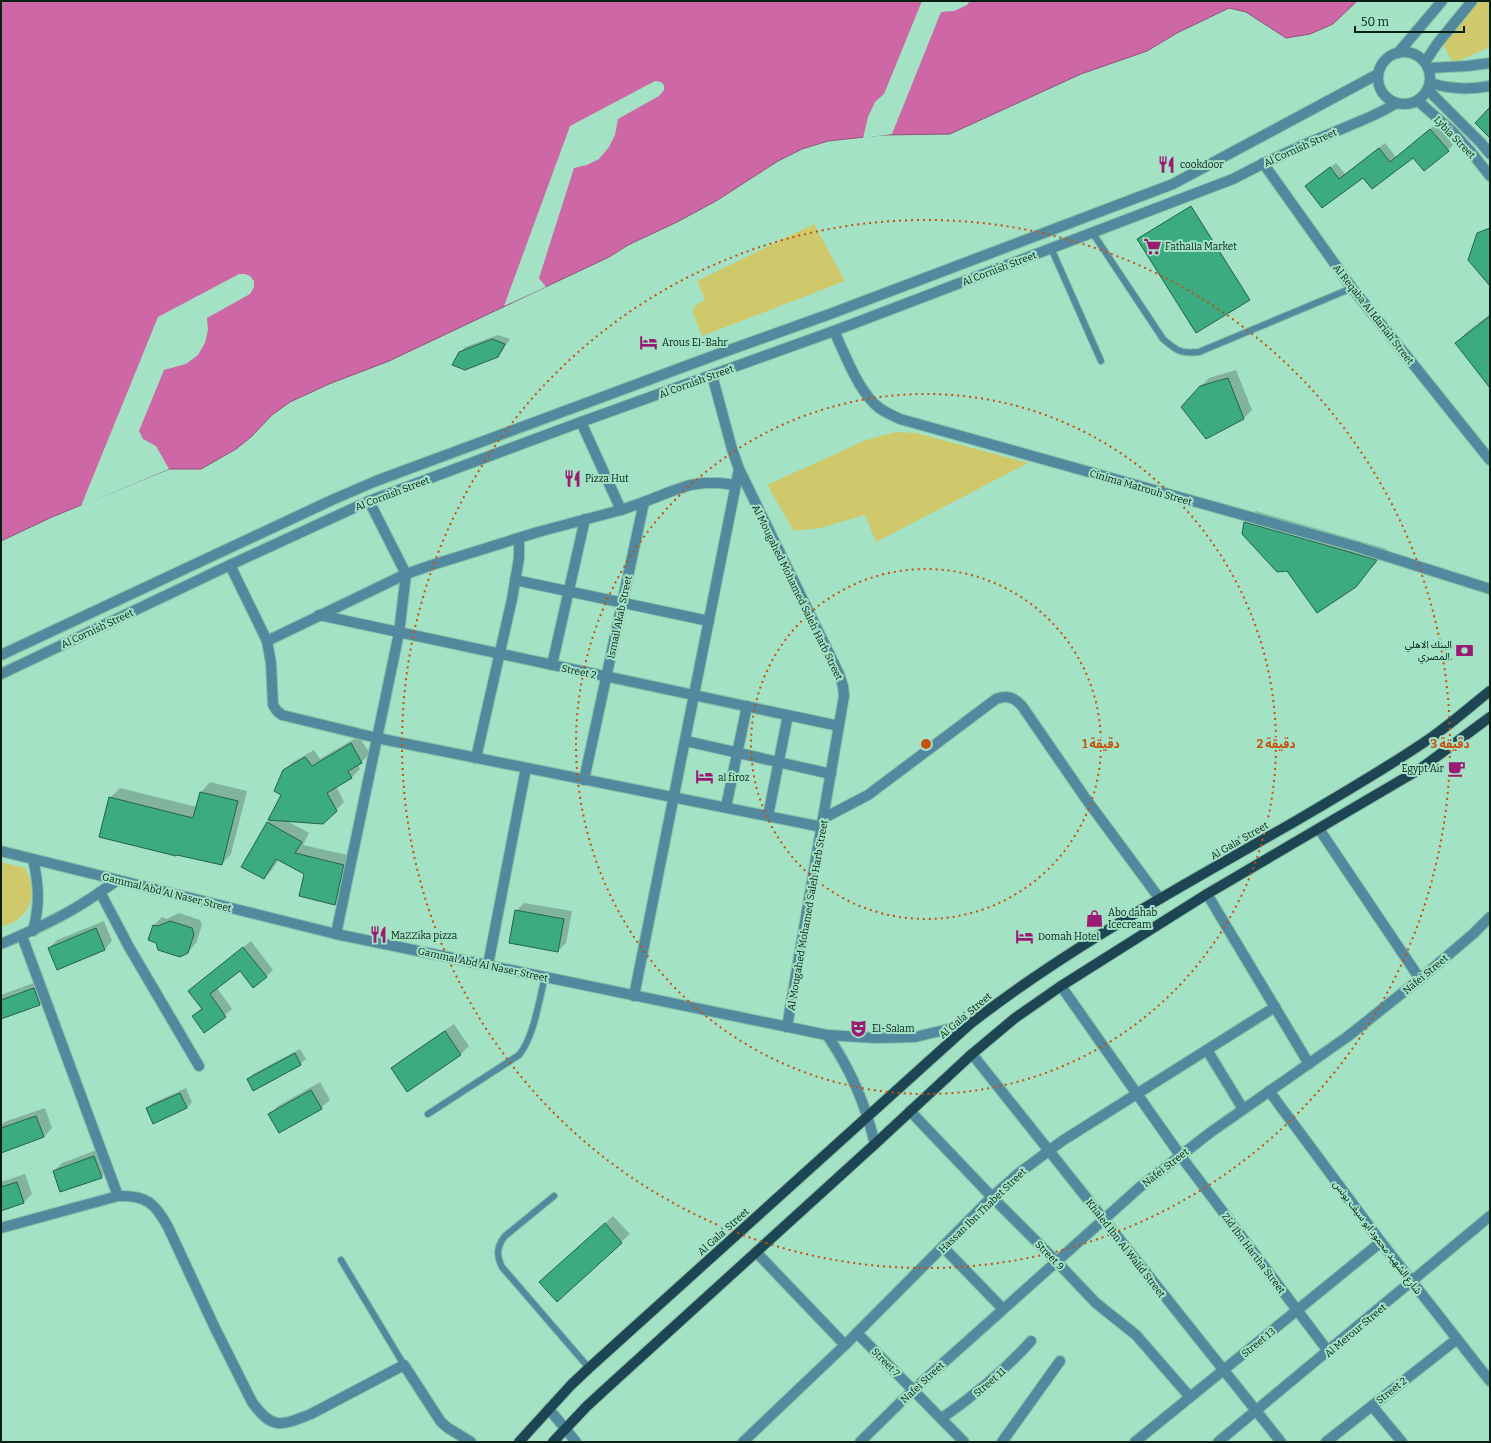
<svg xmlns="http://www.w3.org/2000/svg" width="1491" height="1443" font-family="Bitter,'Noto Sans Arabic',serif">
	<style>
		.green { fill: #d0c96c }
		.water { fill: #cd67a5; stroke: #91527a }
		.pier { fill: #a3e2c5 }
		.shadow { fill: #0003 }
		.building { fill: #3cab81; stroke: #24624a }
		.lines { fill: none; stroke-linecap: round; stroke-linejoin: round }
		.service-casing { stroke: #87bfa6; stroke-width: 8 }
		.minor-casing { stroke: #87bfa6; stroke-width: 12 }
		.tertiary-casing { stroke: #87bfa6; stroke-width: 12 }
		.primary-casing { stroke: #87bfa6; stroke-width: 12 }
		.service { stroke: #52899e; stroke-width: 6 }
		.minor { stroke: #52899e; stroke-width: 10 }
		.tertiary { stroke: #52899e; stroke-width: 10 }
		.primary { stroke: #1e4553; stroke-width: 10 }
		.ring { fill: none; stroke: #c6500e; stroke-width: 2; stroke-dasharray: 2 4 }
		.labels { text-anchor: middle; stroke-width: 4; stroke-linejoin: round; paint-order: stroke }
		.street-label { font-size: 10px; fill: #062016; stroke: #a3e2c5 }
		.poi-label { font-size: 10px; fill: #062016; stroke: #a3e2c5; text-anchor: start }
		.centre { fill: #c6500e; stroke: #a3e2c5; stroke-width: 2 }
		.ring-label { font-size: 12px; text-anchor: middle; font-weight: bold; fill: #c6500e; stroke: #a3e2c5; stroke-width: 4; stroke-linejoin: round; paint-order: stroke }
	</style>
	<rect width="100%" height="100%" fill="#a3e2c5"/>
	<g class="green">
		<polygon points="1479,1 1490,1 1490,47 1453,63 1443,44"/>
		<polygon points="814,224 845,281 702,336 693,313 693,309 696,305 705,300 697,281"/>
		<polygon points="896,432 916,433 1028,463 876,542 865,515 820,528 794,531 767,485 866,440"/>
		<path d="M1,862L25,868C34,885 36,905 18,919C14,923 6,925 1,927Z"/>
	</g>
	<polygon class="water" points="1,1 1357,1 1333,24 1310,34 1286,38 1246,12 1229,8 1177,33 1147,51 1081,74 950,134 883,135 828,141 802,149 778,161 716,201 677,222 628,245 609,257 389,361 329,384 290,402 272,415 251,437 236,449 201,469 169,469 52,517 1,541"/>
	<g class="pier">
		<polygon points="922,1 970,1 967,5 954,11 941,12 892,134 863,138 868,117 875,102 884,94"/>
		<polygon points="655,81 661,82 664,85 664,90 659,96 618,119 615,135 609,147 599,159 587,165 574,168 539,278 546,287 504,306 570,126"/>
		<polygon points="239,274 245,274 250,276 254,281 254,287 250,294 207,318 208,330 205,343 198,355 186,364 164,370 139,431 143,439 156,446 169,469 81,506 158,317"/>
	</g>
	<g class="shadow">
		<polygon points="1436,124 1453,145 1448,150 1413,156 1363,176 1323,207 1312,181 1336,163 1345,174 1385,143 1396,157"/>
		<polygon points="1490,314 1490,386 1456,343 1467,332"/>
		<polygon points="498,335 510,339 503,350 498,356 460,353 465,347"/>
		<polygon points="1236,370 1252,410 1244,418 1206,438 1200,387 1209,378"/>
		<polygon points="1256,511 1387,549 1378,560 1254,524 1257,527 1377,562 1355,586 1245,522"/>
		<polygon points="359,736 370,754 358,765 360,769 352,777 336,786 344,802 323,823 287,821 309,833 303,845 352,856 343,895 335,904 305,874 279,859 272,870 264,878 267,823 270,820 282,795 284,770 293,762 314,750 320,759"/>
		<polygon points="210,782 247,791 231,854 222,864 110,798 120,788 197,807 201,792"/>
		<polygon points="524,903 572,911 566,943 558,951 516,911"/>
		<polygon points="179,913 200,920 202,925 196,943 188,952 154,925 162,917 167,919"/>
		<polygon points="104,921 112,941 104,950 49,948 57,940"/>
		<polygon points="251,941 273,970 266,977 240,969 217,988 232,1009 205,1032 193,1016 202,1008 189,991"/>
		<polygon points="42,980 48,995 40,1004 1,1018 1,995"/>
		<polygon points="454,1024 469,1046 461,1054 408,1090 392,1068 401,1060"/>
		<polygon points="300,1049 306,1059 300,1064 248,1079 253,1074"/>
		<polygon points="320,1082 330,1100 321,1108 270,1114 278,1106"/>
		<polygon points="186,1088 192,1102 187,1108 147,1108 153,1103"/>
		<polygon points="45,1108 52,1128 44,1137 1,1144 1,1126 4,1122"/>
		<polygon points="102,1148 110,1169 101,1177 54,1171 62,1163"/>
		<polygon points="25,1174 32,1194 24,1202 1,1210 1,1182"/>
		<polygon points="613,1216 630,1234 557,1300 549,1274"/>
	</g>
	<g class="building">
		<polygon points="1490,107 1490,138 1475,123"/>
		<polygon points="1430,129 1449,151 1424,171 1413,158 1372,189 1363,178 1322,208 1305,186 1330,167 1339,179 1379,148 1390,162"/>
		<polygon points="1191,206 1250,300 1196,333 1137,239"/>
		<polygon points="1490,228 1490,286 1468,260 1477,233"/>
		<polygon points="1490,316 1490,388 1455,343"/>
		<polygon points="492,339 505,344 498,357 465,370 452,365 459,352"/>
		<polygon points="1228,378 1244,419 1206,439 1181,407 1200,386"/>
		<polygon points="1244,522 1287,534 1377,560 1356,587 1317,613 1287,571 1277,572 1242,534"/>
		<polygon points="351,743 362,763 348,771 352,778 327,793 337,811 323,824 268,820 281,795 274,791 283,770 305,757 312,766"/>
		<polygon points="200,792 238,801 222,865 177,855 176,856 99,837 109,797 193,818"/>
		<polygon points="267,822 302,842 295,853 344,865 335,905 299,896 304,874 276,859 264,879 241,867"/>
		<polygon points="515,910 564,919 558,952 509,943"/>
		<polygon points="170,921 192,928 194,934 188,953 180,957 158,950 156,943 148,940 153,925 158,926"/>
		<polygon points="96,928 105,950 57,970 48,948"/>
		<polygon points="243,947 267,977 253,988 240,971 210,994 226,1017 204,1033 192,1016 202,1009 188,991"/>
		<polygon points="34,988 40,1005 1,1019 1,1000"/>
		<polygon points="445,1031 461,1055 407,1092 391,1068"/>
		<polygon points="295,1053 301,1065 253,1091 247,1079"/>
		<polygon points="311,1090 322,1109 279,1133 268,1114"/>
		<polygon points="180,1093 187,1108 153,1124 146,1108"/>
		<polygon points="36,1116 44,1137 1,1153 1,1128"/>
		<polygon points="94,1156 102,1178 60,1192 53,1171"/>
		<polygon points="17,1182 24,1203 1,1211 1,1187"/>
		<polygon points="605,1223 622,1243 557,1302 539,1282"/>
	</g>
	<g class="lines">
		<defs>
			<g id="service">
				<path d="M1092,232L1163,339C1177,351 1181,354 1199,352L1352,288"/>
				<polyline points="1051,248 1101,361"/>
				<path d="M428,1114L519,1055C534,1037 539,1000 545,977"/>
				<path d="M554,1196L505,1236C497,1246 496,1255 502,1267L589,1368"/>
				<polyline points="341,1260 404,1365"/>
			</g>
			<g id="minor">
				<polyline points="1428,90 1481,143 1490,154"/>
				<polyline points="1418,101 1453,132 1471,152 1490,176"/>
				<polyline points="1263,163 1352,288 1490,460"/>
				<path d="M834,331C845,354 858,391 878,407C884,412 892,415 900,419L1354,546L1490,589"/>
				<polyline points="712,375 732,449 739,469 839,674 843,686 844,696 787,1027"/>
				<polyline points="581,422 621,510"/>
				<polyline points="230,565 267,641 271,663 273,705 277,711 282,715 377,738 822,827"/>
				<polyline points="515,580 709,621"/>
				<polyline points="319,615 839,726"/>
				<polyline points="267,641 406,574 432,565 538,532 621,510 644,502 672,491 690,485 704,483 719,483 736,485"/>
				<polyline points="552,665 585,519"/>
				<polyline points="686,741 831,774"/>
				<polyline points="476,758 512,599 519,558 519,538"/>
				<polyline points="584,780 644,502"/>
				<polyline points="726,807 747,706"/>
				<polyline points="768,816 788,715"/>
				<path d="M824,818L868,795L996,699C1007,695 1014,697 1022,706L1086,799L1160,899"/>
				<polyline points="1319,829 1420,979"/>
				<polyline points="1,851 336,934 827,1035 876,1038 915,1037 970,1024"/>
				<polyline points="100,892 129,947 199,1066"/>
				<polyline points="1207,894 1309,1064"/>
				<path d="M33,931C40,904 39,886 33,859"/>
				<polyline points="336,934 399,633 406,574 369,501"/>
				<polyline points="22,936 118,1196"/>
				<path d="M1,944C27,933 52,922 77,907C91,899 104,889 118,880"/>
				<polyline points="488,965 526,768"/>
				<polyline points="1061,986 1180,1155 1328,1351"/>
				<polyline points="634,996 739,469"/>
				<path d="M827,1035C851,1070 865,1103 875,1144"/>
				<polyline points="1207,1050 1243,1109"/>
				<polyline points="972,1054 1281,1442"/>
				<polyline points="1269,1091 1381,1242 1490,1381"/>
				<polyline points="910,1111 992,1197 1056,1261 1096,1303 1136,1335 1190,1397"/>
				<path d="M1,1228L118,1196C146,1195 155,1203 168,1227L214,1326L252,1402C272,1430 281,1426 311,1414L404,1365L441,1422L448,1428L471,1442"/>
				<polyline points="943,1247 1003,1309"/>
				<polyline points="756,1252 845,1345"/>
				<polyline points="857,1333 964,1442"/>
				<polyline points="1372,1406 1402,1442"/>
				<polyline points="549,1409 576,1442"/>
				<path d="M942,1418C975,1395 1004,1371 1031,1341"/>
				<polyline points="743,1442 845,1345 992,1197 1019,1173 1062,1141 1275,1007"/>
				<polyline points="860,1442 913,1390 1140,1187 1211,1132 1347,1037 1420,979 1473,934 1490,917"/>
				<polyline points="1002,1442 1060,1361"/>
				<polyline points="1135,1442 1381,1242"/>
				<polyline points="1218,1442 1490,1216"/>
				<polyline points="1326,1442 1457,1339"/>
			</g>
			<g id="tertiary">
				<circle cx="1404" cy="78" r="26"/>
				<polyline points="1398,53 1442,1"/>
				<polyline points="1425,62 1437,44 1472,1"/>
				<polyline points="1429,68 1467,66 1490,63"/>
				<path d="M1430,83C1450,89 1470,90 1490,86"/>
				<polyline points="1,655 332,500 376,481 721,353 830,314 1173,184 1378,74"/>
				<path d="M1,674L230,565L369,501L581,422L834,331L1233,179C1269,160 1306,143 1344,128C1362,120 1380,114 1396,103"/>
			</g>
			<g id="primary">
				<path d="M519,1442L571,1385L589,1368L970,1024C1070,946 1184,885 1294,822C1340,795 1387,768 1432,737C1452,723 1471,706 1490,691"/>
				<polyline points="553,1442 587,1406 611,1384 875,1144 972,1054 1015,1018 1061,986 1207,894 1420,769 1490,717"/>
			</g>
		</defs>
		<use href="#service" class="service-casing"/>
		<use href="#minor" class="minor-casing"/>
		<use href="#tertiary" class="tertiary-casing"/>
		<use href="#primary" class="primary-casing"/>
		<use href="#service" class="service"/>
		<use href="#minor" class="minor"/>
		<use href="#tertiary" class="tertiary"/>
		<use href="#primary" class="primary"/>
	</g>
	<g class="ring">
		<circle cx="926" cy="744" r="175"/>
		<circle cx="926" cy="744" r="350"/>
		<circle cx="926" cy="744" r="524"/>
	</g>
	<defs>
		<symbol id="restaurant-bare" viewBox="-9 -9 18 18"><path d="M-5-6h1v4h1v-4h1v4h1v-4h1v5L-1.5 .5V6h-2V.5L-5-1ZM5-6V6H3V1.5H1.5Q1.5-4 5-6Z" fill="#9a1c72" stroke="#a3e2c5" stroke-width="2.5" paint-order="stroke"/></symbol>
		<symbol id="supermarket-bare" viewBox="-9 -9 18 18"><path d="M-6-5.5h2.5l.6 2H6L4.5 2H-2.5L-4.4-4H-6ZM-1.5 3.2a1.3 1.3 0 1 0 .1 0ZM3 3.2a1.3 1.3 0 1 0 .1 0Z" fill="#9a1c72" stroke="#a3e2c5" stroke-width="2.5" paint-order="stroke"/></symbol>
		<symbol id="hotel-bare" viewBox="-9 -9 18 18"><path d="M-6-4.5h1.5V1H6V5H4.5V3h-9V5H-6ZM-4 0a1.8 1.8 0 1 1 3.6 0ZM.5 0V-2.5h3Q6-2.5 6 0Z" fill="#9a1c72" stroke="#a3e2c5" stroke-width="2.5" paint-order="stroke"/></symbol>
		<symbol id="bank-bare" viewBox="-9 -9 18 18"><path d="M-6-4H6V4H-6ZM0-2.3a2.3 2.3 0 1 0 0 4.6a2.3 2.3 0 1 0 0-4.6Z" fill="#9a1c72" stroke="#a3e2c5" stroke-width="2.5" paint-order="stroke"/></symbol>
		<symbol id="cafe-bare" viewBox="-9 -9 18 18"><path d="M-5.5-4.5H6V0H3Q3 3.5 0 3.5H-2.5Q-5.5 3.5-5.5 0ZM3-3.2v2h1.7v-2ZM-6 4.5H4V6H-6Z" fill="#9a1c72" stroke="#a3e2c5" stroke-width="2.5" paint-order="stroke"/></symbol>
		<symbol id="shop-bare" viewBox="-9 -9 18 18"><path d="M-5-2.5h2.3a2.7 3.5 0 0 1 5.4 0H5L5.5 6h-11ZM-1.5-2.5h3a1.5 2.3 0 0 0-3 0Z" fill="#9a1c72" stroke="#a3e2c5" stroke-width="2.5" paint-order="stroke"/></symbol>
		<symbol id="theatre-bare" viewBox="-9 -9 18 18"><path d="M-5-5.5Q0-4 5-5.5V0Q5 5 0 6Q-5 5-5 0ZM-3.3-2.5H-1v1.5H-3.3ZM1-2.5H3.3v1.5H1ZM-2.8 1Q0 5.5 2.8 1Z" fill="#9a1c72" stroke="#a3e2c5" stroke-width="2.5" paint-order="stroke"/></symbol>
	</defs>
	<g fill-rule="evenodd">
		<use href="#restaurant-bare" x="1154" y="152" width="25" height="25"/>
		<use href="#supermarket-bare" x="1140" y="234" width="25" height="25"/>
		<use href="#hotel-bare" x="636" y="330" width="25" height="25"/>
		<use href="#restaurant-bare" x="560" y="466" width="25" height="25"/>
		<use href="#bank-bare" x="1452" y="638" width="25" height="25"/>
		<use href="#cafe-bare" x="1444" y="756" width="25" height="25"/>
		<use href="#hotel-bare" x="692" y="764" width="25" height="25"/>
		<use href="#shop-bare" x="1082" y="906" width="25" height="25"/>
		<use href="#restaurant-bare" x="366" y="922" width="25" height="25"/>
		<use href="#hotel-bare" x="1012" y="924" width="25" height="25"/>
		<use href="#theatre-bare" x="846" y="1016" width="25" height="25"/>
	</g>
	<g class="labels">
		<g class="street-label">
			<text transform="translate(1455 137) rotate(46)" y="4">Lybia Street</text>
			<text transform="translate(1300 147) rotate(-24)" y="4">Al Cornish Street</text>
			<text transform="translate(999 268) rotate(-21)" y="4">Al Cornish Street</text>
			<text transform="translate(1374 314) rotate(52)" y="4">Al Reqaba Al Idariah Street</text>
			<text transform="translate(696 381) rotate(-20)" y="4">Al Cornish Street</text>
			<text transform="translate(1141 487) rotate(16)" y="4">Cinima Matrouh Street</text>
			<text transform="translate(392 493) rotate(-21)" y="4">Al Cornish Street</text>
			<text transform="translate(798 592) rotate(64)" y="4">Al Mougahed Mohamed Saleh Harb Street</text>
			<text transform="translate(619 617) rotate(-78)" y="4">Ismail Akab Street</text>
			<text transform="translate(97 628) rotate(-25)" y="4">Al Cornish Street</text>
			<text transform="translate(579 671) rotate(12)" y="4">Street 2</text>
			<text transform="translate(1239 840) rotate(-30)" y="4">Al Gala' Street</text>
			<text transform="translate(167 892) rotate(14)" y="4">Gammal Abd Al Naser Street</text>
			<text transform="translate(807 915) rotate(-80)" y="4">Al Mougahed Mohamed Saleh Harb Street</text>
			<text transform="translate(483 964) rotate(12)" y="4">Gammal Abd Al Naser Street</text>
			<text transform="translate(1425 974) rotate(-40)" y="4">Nafei Street</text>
			<text transform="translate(965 1015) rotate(-40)" y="4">Al Gala' Street</text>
			<text transform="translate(1165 1167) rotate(-38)" y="4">Nafei Street</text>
			<text transform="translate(982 1210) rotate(-44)" y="4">Hassan Ibn Thabet Street</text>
			<text transform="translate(723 1231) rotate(-42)" y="4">Al Gala' Street</text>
			<text transform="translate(1378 1237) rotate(53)" y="4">شارع الشهيد محمود ابو سيف يونس</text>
			<text transform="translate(1126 1248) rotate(52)" y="4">Khaled Ibn Al Walid Street</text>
			<text transform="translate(1254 1253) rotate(53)" y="4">Zid Ibn Hartha Street</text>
			<text transform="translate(1050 1255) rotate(45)" y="4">Street 9</text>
			<text transform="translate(1355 1330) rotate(-40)" y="4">Al Merour Street</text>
			<text transform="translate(1258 1342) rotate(-39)" y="4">Street 13</text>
			<text transform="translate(886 1362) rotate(46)" y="4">Street 7</text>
			<text transform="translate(922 1382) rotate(-43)" y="4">Nafei Street</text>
			<text transform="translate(989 1382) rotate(-41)" y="4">Street 11</text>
			<text transform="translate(1391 1390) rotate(-38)" y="4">Street 2</text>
		</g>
		<g class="poi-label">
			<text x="1180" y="168">cookdoor</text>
			<text x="1165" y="250">Fathalla Market</text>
			<text x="662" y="346">Arous El-Bahr</text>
			<text x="585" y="482">Pizza Hut</text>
			<text x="1452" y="648" text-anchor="end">البنك الاهلي<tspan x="1452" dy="12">المصري.</tspan></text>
			<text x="1444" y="772" text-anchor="end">Egypt Air</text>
			<text x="718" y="781">al firoz</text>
			<text x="1108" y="916">Abo dahab<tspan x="1108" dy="12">Icecream</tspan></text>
			<text x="391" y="939">MaZZika pizza</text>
			<text x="1038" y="940">Domah Hotel</text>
			<text x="872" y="1032">El-Salam</text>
		</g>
	</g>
	<circle cx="926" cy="744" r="6" class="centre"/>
	<g class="ring-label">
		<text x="1101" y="748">1 دقيقة</text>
		<text x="1276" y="748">2 دقيقة</text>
		<text x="1450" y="748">3 دقيقة</text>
	</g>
	<rect width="1491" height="1443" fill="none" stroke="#062016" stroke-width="4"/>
	<path d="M1355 26v6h109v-6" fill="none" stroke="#062016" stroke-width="2"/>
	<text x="1361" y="26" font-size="12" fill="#062016" stroke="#a3e2c5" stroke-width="3" paint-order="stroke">50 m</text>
</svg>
